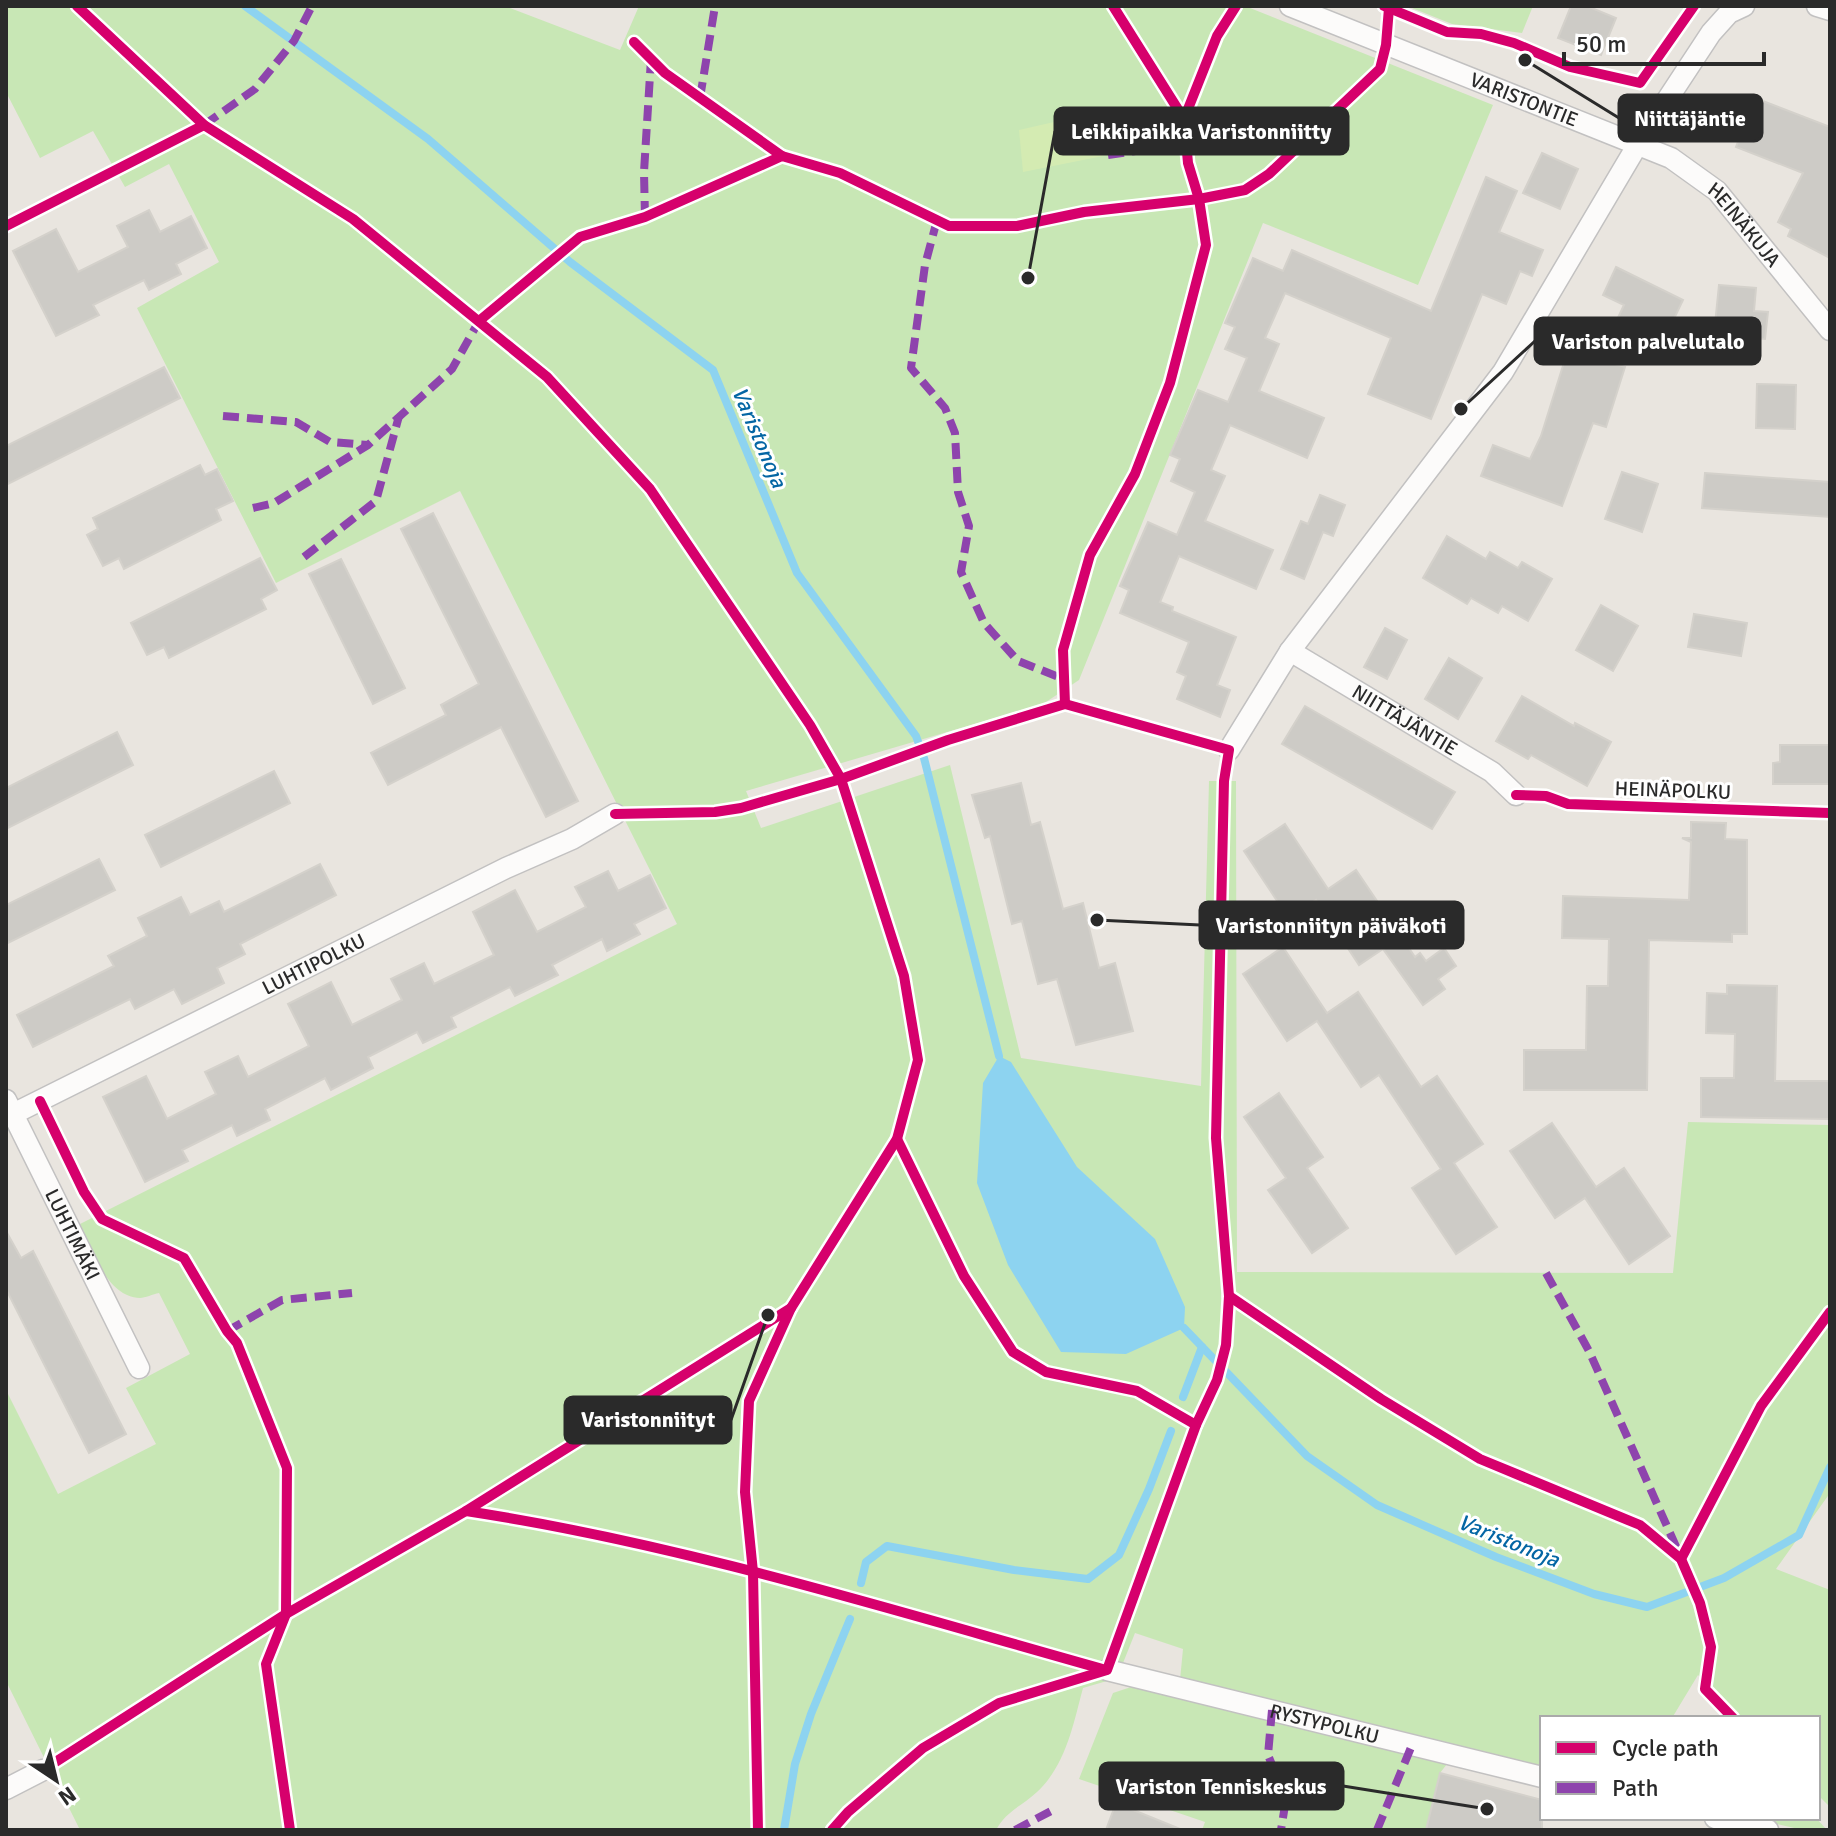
<svg xmlns="http://www.w3.org/2000/svg" width="1836" height="1836" font-family="Signika,sans-serif">
	<style>
		.green { fill: #c8e7b5 }
		.pitch { fill: #d4ebb2 }
		.water { fill: #8dd3f0 }
		.lines { fill: none; stroke-linecap: round; stroke-linejoin: round }
		.stream { stroke: #8dd3f0; stroke-width: 8 }
		.building { fill: #cdcbc6; stroke: #d4d1cb; stroke-width: 2 }
		.service-casing { stroke: #c2c1c1; stroke-width: 13 }
		.minor-casing { stroke: #c2c1c1; stroke-width: 23 }
		.service { stroke: #fcfbfa; stroke-width: 10 }
		.minor { stroke: #fcfbfa; stroke-width: 20 }
		.quiet { stroke: #8e44ad; stroke-width: 8; stroke-dasharray: 16 8; stroke-linecap: butt }
		.cycleway-casing { stroke: #fff; stroke-width: 15 }
		.cycleway { stroke: #d6006c; stroke-width: 10 }
		.labels { text-anchor: middle; stroke-width: 6; stroke-linejoin: round; paint-order: stroke }
		.street-label { font-size: 20px; fill: #2a2a2a; stroke: #fff }
		.water-label { font-size: 22px; font-style: italic; fill: #0466a4; stroke: #fff }
		.leader { fill: none; stroke: #2a2a2a; stroke-width: 3 }
		.callout-dot { fill: #2a2a2a; stroke: #fff; stroke-width: 3 }
		.callout { fill: #2a2a2a; stroke: #2a2a2a; stroke-width: 3 }
		.callout-label { font-size: 22px; text-anchor: middle; font-weight: bold; fill: #fff }
	</style>
	<rect width="100%" height="100%" fill="#e9e5df"/>
	<g class="green">
		<path d="M6,6H505L620,50L639,6H1245L1493,105L1418,285L1263,223L1079,680L1043,704L746,791L761,828L950,765L1021,1058L1201,1086L1209,781H1236L1237,1272L1673,1273L1688,1122L1830,1125V1493L1776,1569L1830,1590V1807L1818,1795V1718H1741L1698,1675L1672,1718H1542V1768L1180,1680L1183,1649L1135,1633L1117,1678L1083,1688C1073,1725 1066,1765 1037,1792C1022,1806 1006,1811 996,1830H80L6,1681V1390L58,1494L156,1444L126,1388L190,1354L159,1293C153,1294 145,1298 140,1298C106,1297 92,1248 80,1224L677,924L460,491L276,583L137,308L219,262L169,164L125,187L93,131L40,158L6,92Z"/>
		<polygon points="1407,6 1533,6 1522,33 1452,24"/>
		<polygon points="1137,1685 1447,1764 1440,1773 1426,1830 1202,1830 1205,1822 1079,1779 1113,1693"/>
		<polygon points="1751,1818 1816,1818 1827,1830 1803,1830"/>
	</g>
	<polygon class="pitch" points="1102,111 1108,155 1023,172 1019,130"/>
	<polygon class="water" points="999,1056 1011,1062 1077,1167 1155,1239 1185,1307 1184,1328 1126,1354 1061,1352 1008,1265 977,1183 983,1083"/>
	<g class="lines">
		<g class="stream">
			<polyline points="245,6 428,139 570,262 713,370 797,573 916,736 924,758 999,1056"/>
			<polyline points="1184,1328 1307,1456 1377,1505 1496,1557 1594,1594 1647,1607 1724,1578 1799,1535 1830,1467"/>
			<polyline points="1183,1397 1202,1347"/>
			<polyline points="861,1583 866,1562 887,1546 1014,1570 1088,1579 1119,1555 1149,1489 1171,1431"/>
			<polyline points="784,1830 795,1764 811,1714 850,1619"/>
		</g>
	</g>
	<g class="building">
		<polygon points="1571,6 1587,6 1616,18 1601,55 1558,38"/>
		<polygon points="1755,98 1830,127 1830,258 1788,236 1791,229 1778,222 1803,173 1736,147"/>
		<polygon points="1542,153 1578,169 1560,209 1523,193"/>
		<polygon points="1486,177 1517,191 1499,232 1543,250 1532,276 1520,271 1506,304 1482,294 1431,419 1368,394 1391,338 1285,293 1265,338 1279,344 1259,391 1324,418 1307,458 1230,425 1211,470 1225,476 1205,521 1273,550 1256,589 1179,556 1160,602 1173,607 1172,611 1236,637 1217,685 1230,690 1220,717 1177,699 1186,676 1177,672 1189,642 1120,613 1129,590 1120,586 1148,522 1177,535 1195,492 1171,481 1180,459 1170,455 1198,390 1228,402 1247,358 1225,349 1235,327 1225,323 1253,258 1283,271 1292,250 1431,311"/>
		<polygon points="149,210 160,232 191,216 207,248 176,264 181,274 149,290 144,280 93,305 99,315 56,336 13,251 56,229 78,272 128,247 117,226"/>
		<polygon points="1616,267 1683,300 1661,346 1615,324 1624,305 1603,295"/>
		<polygon points="1719,285 1756,288 1754,311 1768,312 1765,339 1714,334"/>
		<polygon points="1582,354 1625,367 1606,427 1593,423 1562,506 1481,476 1493,445 1530,459 1541,436 1566,356 1580,361"/>
		<polygon points="164,367 180,398 6,485 6,446"/>
		<polygon points="1757,384 1796,385 1795,429 1756,428"/>
		<polygon points="200,465 205,475 217,469 233,501 216,509 221,520 124,569 119,558 103,566 87,535 98,529 93,518"/>
		<polygon points="1622,472 1658,484 1642,532 1605,519"/>
		<polygon points="1705,473 1830,482 1830,517 1702,508"/>
		<polygon points="1320,495 1345,505 1333,536 1323,532 1304,579 1281,569 1301,521 1308,524"/>
		<polygon points="433,513 578,801 546,817 501,727 388,785 371,753 446,715 441,705 479,684 401,529"/>
		<polygon points="1447,536 1486,559 1490,552 1518,568 1522,562 1552,579 1528,621 1502,606 1498,613 1471,598 1467,604 1423,578"/>
		<polygon points="260,558 277,590 261,599 266,609 169,658 164,647 147,655 131,623"/>
		<polygon points="341,559 405,688 373,704 309,574"/>
		<polygon points="1601,605 1638,626 1613,671 1576,650"/>
		<polygon points="1694,614 1747,623 1741,656 1688,647"/>
		<polygon points="1385,628 1407,640 1387,679 1364,667"/>
		<polygon points="1449,658 1482,678 1458,719 1425,699"/>
		<polygon points="1522,696 1574,726 1575,723 1611,742 1587,786 1531,755 1528,759 1496,741"/>
		<polygon points="1305,706 1455,792 1432,829 1282,744"/>
		<polygon points="117,732 133,765 6,829 6,788"/>
		<polygon points="1780,745 1830,745 1830,784 1773,784 1773,763 1780,762"/>
		<polygon points="274,771 290,803 161,867 145,835"/>
		<polygon points="1021,783 1031,825 1040,822 1063,909 1083,903 1099,968 1115,963 1133,1031 1076,1045 1057,979 1038,984 1022,921 1012,924 990,836 985,838 972,795"/>
		<polygon points="1691,822 1726,823 1725,839 1747,840 1747,934 1732,934 1732,942 1649,940 1647,1090 1524,1090 1524,1050 1586,1050 1587,986 1608,986 1609,939 1562,938 1563,896 1689,900 1691,842 1682,838 1691,838"/>
		<polygon points="1285,824 1328,889 1356,870 1415,957 1420,953 1426,961 1444,948 1456,966 1438,979 1445,989 1423,1005 1383,949 1359,965 1316,900 1289,919 1244,851"/>
		<polygon points="99,859 115,890 6,944 6,905"/>
		<polygon points="320,864 336,895 240,944 245,954 217,968 224,983 182,1004 174,989 135,1009 130,999 33,1047 17,1015 114,966 108,956 147,936 138,918 181,897 190,915 219,901 224,912"/>
		<polygon points="608,871 618,891 650,875 666,908 634,924 640,934 607,951 602,939 552,965 558,975 515,996 510,987 451,1017 456,1027 423,1043 417,1032 368,1057 373,1068 331,1090 325,1078 265,1109 270,1120 237,1136 232,1125 182,1150 188,1161 145,1182 103,1097 146,1076 167,1119 216,1094 205,1072 238,1056 248,1077 309,1046 288,1004 331,982 352,1025 402,1000 391,979 424,963 434,984 494,955 473,912 515,890 537,932 586,907 575,887"/>
		<polygon points="1283,947 1327,1013 1358,992 1421,1087 1437,1076 1483,1144 1454,1163 1497,1227 1456,1254 1412,1188 1441,1169 1379,1075 1361,1087 1317,1021 1287,1041 1243,974"/>
		<polygon points="1727,985 1777,986 1775,1081 1830,1081 1830,1119 1701,1117 1701,1078 1734,1078 1735,1034 1706,1033 1707,993 1727,994"/>
		<polygon points="1279,1093 1323,1157 1307,1168 1348,1228 1312,1253 1268,1190 1286,1178 1244,1117"/>
		<polygon points="1552,1123 1596,1187 1624,1168 1670,1236 1629,1264 1585,1198 1555,1218 1510,1151"/>
		<polygon points="6,1231 21,1258 33,1251 126,1434 89,1453 6,1289"/>
		<polygon points="1440,1773 1542,1800 1542,1830 1426,1830"/>
		<polygon points="1116,1803 1180,1829 1180,1830 1106,1830"/>
	</g>
	<g class="lines">
		<defs>
			<polyline id="service" points="6,226 100,178"/>
			<g id="minor">
				<path id="s1" d="M1290,6L1671,158L1717,191L1830,330"/>
				<polyline points="1817,6 1830,10"/>
				<path id="s2" d="M1290,651L1492,772L1516,795"/>
				<polyline points="1229,750 1290,651 1503,372 1638,144 1711,33 1729,13 1744,6"/>
				<path id="s3" d="M6,1100L139,1368"/>
				<path id="s4" d="M13,1114L506,868L572,839L615,814"/>
				<path id="s5" d="M1107,1670L1542,1777"/>
				<polyline points="6,1789 43,1770"/>
				<polyline points="1715,1818 1768,1830"/>
			</g>
		</defs>
		<use href="#service" class="service-casing"/>
		<use href="#minor" class="minor-casing"/>
		<use href="#service" class="service"/>
		<use href="#minor" class="minor"/>
		<g class="quiet">
			<polyline points="700,98 715,6"/>
			<polyline points="204,125 255,89 294,41 312,6"/>
			<polyline points="1108,155 1184,144"/>
			<polyline points="645,217 644,172 651,59"/>
			<polyline points="937,220 925,265 911,368 945,408 955,433 958,492 969,526 961,572 984,623 1018,661 1064,679"/>
			<polyline points="223,416 296,422 330,442 368,445"/>
			<polyline points="253,508 274,503 368,445 452,369 479,321"/>
			<polyline points="304,557 376,501 399,416"/>
			<polyline points="1546,1273 1589,1351 1678,1551"/>
			<polyline points="227,1331 282,1300 352,1293"/>
			<polyline points="1272,1710 1268,1755 1286,1799 1281,1830"/>
			<polyline points="1015,1830 1053,1810"/>
			<polyline points="1377,1830 1412,1745"/>
		</g>
		<defs>
			<g id="cycleway">
				<polyline points="77,6 204,125 353,219 547,377 650,489 810,725 841,779 904,976 918,1060 897,1139 791,1308 749,1401 745,1492 753,1572 758,1830"/>
				<polyline points="1113,6 1184,119"/>
				<polyline points="1384,6 1447,32 1481,34 1514,43 1570,67 1640,83 1694,6"/>
				<polyline points="634,42 665,73 782,156"/>
				<polyline points="6,226 204,125"/>
				<polyline points="479,321 580,237 645,217 782,156 840,173 949,226 1017,226 1084,212 1199,199 1245,190 1269,174 1380,69 1386,45 1389,8"/>
				<polyline points="1065,704 1229,750 1224,781 1216,1138 1229,1296 1226,1345 1217,1380 1196,1425"/>
				<polyline points="1516,795 1546,796 1568,804 1830,813"/>
				<polyline points="615,814 715,812 741,808 841,779 948,740 1065,704 1063,650 1090,555 1135,474 1170,383 1206,245 1199,199 1188,163 1184,119 1217,36 1236,6"/>
				<polyline points="40,1101 84,1192 102,1219 184,1258 227,1331 237,1343 287,1468 286,1614 266,1664 290,1830"/>
				<polyline points="1229,1296 1381,1399 1480,1459 1640,1525 1681,1559 1700,1603 1711,1647 1705,1689 1733,1718"/>
				<path d="M466,1511C683,1544 895,1611 1106,1670"/>
				<polyline points="1681,1559 1761,1406 1830,1312"/>
				<polyline points="43,1770 286,1614 466,1511 791,1308"/>
				<polyline points="832,1830 848,1812 923,1748 999,1703 1107,1670 1196,1425 1137,1391 1046,1372 1013,1352 964,1276 897,1139"/>
			</g>
		</defs>
		<use href="#cycleway" class="cycleway-casing"/>
		<use href="#cycleway" class="cycleway"/>
	</g>
	<g class="labels">
		<g class="street-label">
			<text dy="7" stroke="none"><textPath href="#s1" startOffset="252">VARISTONTIE</textPath></text>
			<text dy="7" stroke="none"><textPath href="#s1" startOffset="510">HEINÄKUJA</textPath></text>
			<text dy="7" stroke="none"><textPath href="#s2" startOffset="134">NIITTÄJÄNTIE</textPath></text>
			<text transform="translate(1673 790) rotate(2)" y="7">HEINÄPOLKU</text>
			<text dy="7" stroke="none"><textPath href="#s4" startOffset="336">LUHTIPOLKU</textPath></text>
			<text dy="7" stroke="none"><textPath href="#s3" startOffset="150">LUHTIMÄKI</textPath></text>
			<text dy="7" stroke="none"><textPath href="#s5" startOffset="224">RYSTYPOLKU</textPath></text>
		</g>
		<g class="water-label">
			<text transform="translate(760 437) rotate(67)" y="8">Varistonoja</text>
			<text transform="translate(1509 1540) rotate(22)" y="8">Varistonoja</text>
		</g>
	</g>
	<path class="leader" d="M1525 60L1619 118M1028 278L1055 131M1461 409L1535 341M1097 920L1200 925M768 1315L731 1420M1487 1809L1343 1786"/>
	<g class="callout-dot">
		<circle cx="1525" cy="60" r="8"/>
		<circle cx="1028" cy="278" r="8"/>
		<circle cx="1461" cy="409" r="8"/>
		<circle cx="1097" cy="920" r="8"/>
		<circle cx="768" cy="1315" r="8"/>
		<circle cx="1487" cy="1809" r="8"/>
	</g>
	<g class="callout">
		<rect x="1619" y="95" width="143" height="46" rx="8"/>
		<rect x="1055" y="108" width="293" height="46" rx="8"/>
		<rect x="1535" y="318" width="225" height="46" rx="8"/>
		<rect x="1200" y="902" width="263" height="46" rx="8"/>
		<rect x="565" y="1397" width="166" height="46" rx="8"/>
		<rect x="1100" y="1763" width="243" height="46" rx="8"/>
	</g>
	<g class="callout-label">
		<text x="1690" y="126">Niittäjäntie</text>
		<text x="1201" y="139">Leikkipaikka Varistonniitty</text>
		<text x="1648" y="349">Variston palvelutalo</text>
		<text x="1331" y="933">Varistonniityn päiväkoti</text>
		<text x="648" y="1427">Varistonniityt</text>
		<text x="1221" y="1794">Variston Tenniskeskus</text>
	</g>
	<rect width="1836" height="1836" fill="none" stroke="#2a2a2a" stroke-width="16"/>
	<rect x="1540" y="1716" width="280" height="104" fill="#ffffff" stroke="#aaaaaa" stroke-width="2"/>
	<rect x="1556" y="1742" width="40" height="12" fill="#d6006c" stroke="#aaaaaa" stroke-width="2"/>
	<text x="1612" y="1756" font-size="24" fill="#2a2a2a">Cycle path</text>
	<rect x="1556" y="1782" width="40" height="12" fill="#8e44ad" stroke="#aaaaaa" stroke-width="2"/>
	<text x="1612" y="1796" font-size="24" fill="#2a2a2a">Path</text>
	<g transform="translate(56 1780) rotate(145)" stroke="#ffffff" stroke-width="6" paint-order="stroke">
	<path d="M0-6L14 30L0 20L-14 30Z" fill="#2a2a2a"/>
	<text y="-12" font-size="22" font-weight="bold" text-anchor="middle" fill="#2a2a2a">N</text>
	</g>
	<path d="M1564 52v12h200v-12" fill="none" stroke="#2a2a2a" stroke-width="4"/>
	<text x="1576" y="52" font-size="24" fill="#2a2a2a" stroke="#ffffff" stroke-width="6" paint-order="stroke">50 m</text>
</svg>
